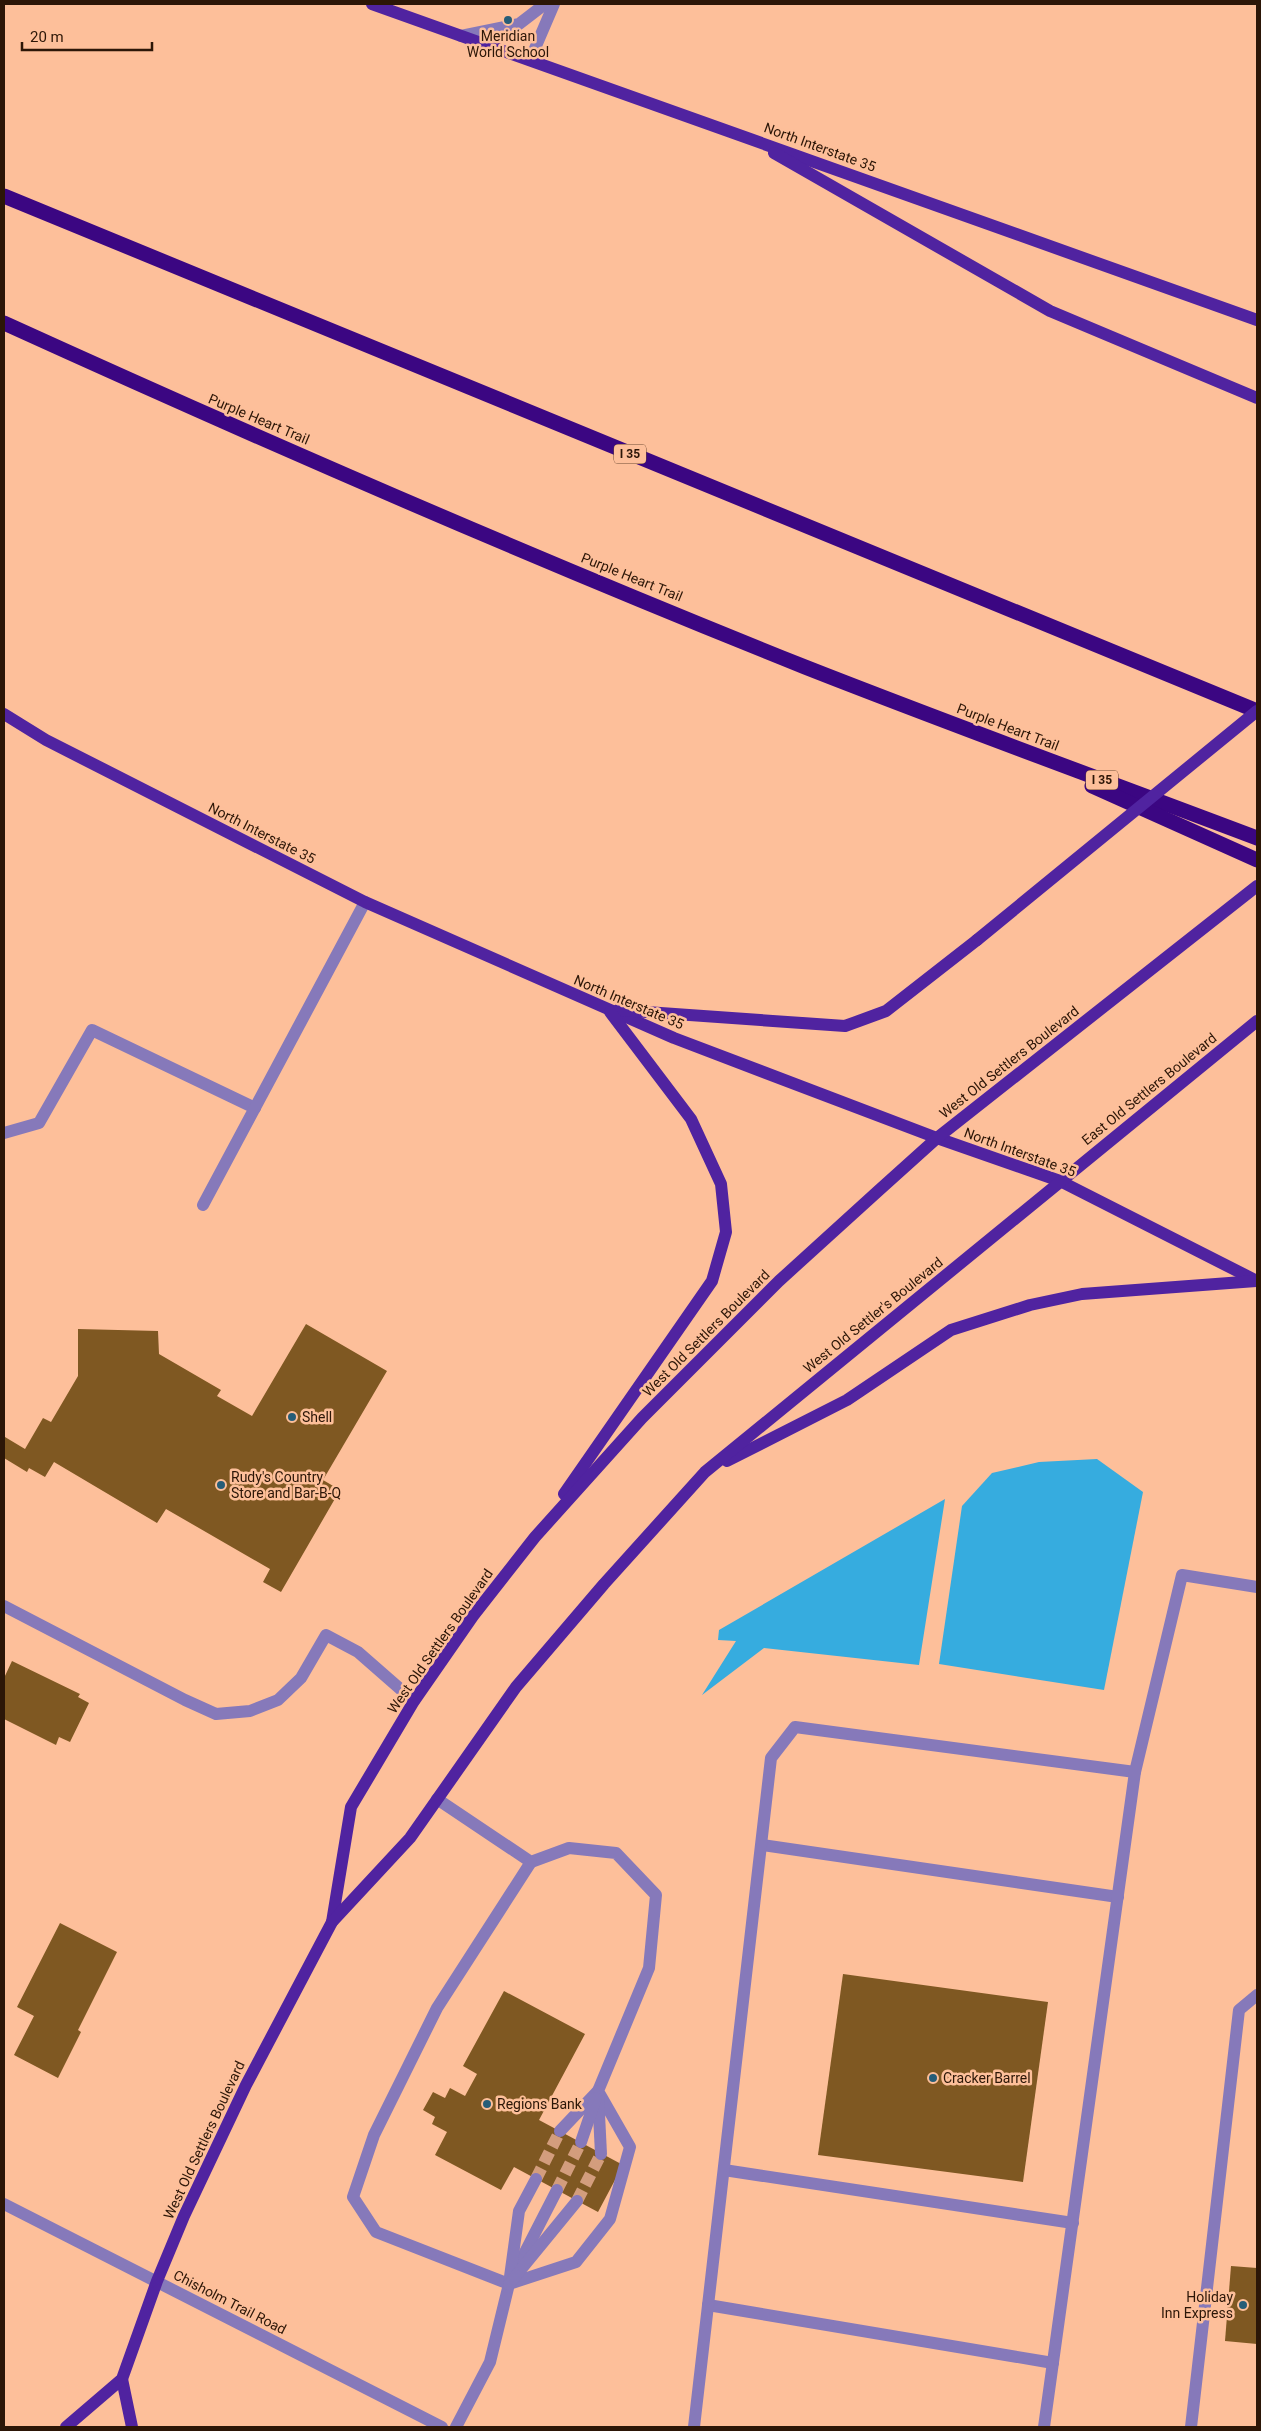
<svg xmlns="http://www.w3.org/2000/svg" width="1261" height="2431" font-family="Roboto,sans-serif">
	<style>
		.water { fill: #36acdf }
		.building { fill: #7f5822 }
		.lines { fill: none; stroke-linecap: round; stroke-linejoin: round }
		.minor-tunnel { stroke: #d39d7d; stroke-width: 12; stroke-dasharray: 12 6; stroke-linecap: butt }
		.minor { stroke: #8679ba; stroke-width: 12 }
		.major { stroke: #5023a0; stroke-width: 12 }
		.highway { stroke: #3b0682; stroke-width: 15 }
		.major-bridge { stroke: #5023a0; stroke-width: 12 }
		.poi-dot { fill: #265d78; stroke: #fdbf9a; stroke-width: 2 }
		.labels { text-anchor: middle; stroke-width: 5; stroke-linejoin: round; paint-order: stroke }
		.shield { fill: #fdbf9a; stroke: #6b4933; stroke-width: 1 }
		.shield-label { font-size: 12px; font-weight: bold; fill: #2c1607 }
		.poi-label { font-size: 14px; fill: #2c1607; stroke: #fdbf9a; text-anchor: start }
		.street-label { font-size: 14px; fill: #2c1607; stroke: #fdbf9a }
	</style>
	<rect width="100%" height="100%" fill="#fdbf9a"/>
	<g class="water">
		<polygon points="1097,1459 1143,1492 1104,1690 939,1664 962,1506 992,1473 1039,1462"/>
		<polygon points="945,1499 919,1665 764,1648 702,1695 736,1641 718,1640 719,1630"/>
	</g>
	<g class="building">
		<polygon points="306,1324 387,1371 323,1480 340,1490 281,1592 263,1582 270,1569 166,1509 157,1523 54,1462 45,1477 29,1468 27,1472 4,1458 5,1437 25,1449 43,1418 51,1422 78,1376 78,1329 158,1331 159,1354 221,1390 217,1396 252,1416"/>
		<polygon points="12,1661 80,1694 78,1697 89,1703 70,1742 59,1737 56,1745 4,1719 4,1678"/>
		<polygon points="60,1923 117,1952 78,2030 81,2032 58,2078 14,2055 34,2016 17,2007"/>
		<polygon points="843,1974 1048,2002 1023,2182 818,2155"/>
		<polygon points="504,1991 585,2034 539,2120 623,2165 598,2212 514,2167 501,2190 435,2155 447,2132 432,2124 435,2117 423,2110 433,2092 445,2098 450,2088 465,2096 477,2074 463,2066"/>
		<polygon points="1231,2266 1257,2268 1257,2344 1225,2341"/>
	</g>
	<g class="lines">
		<g class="minor-tunnel">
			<polyline points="536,2179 560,2131"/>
			<polyline points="557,2190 581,2142"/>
			<polyline points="577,2201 601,2154"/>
		</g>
		<g class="minor">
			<polyline points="461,36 519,24 545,4"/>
			<polyline points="530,60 554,4"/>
			<polyline points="4,1133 39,1123 92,1030 255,1108"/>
			<polyline points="203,1205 365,902"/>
			<polyline points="4,1606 185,1700 216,1714 250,1711 278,1700 301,1678 326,1635 358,1652 414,1701"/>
			<polyline points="437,1799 531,1862 569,1848 616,1853 656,1895 649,1968 598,2091 630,2147 610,2219 576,2262 509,2284 490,2362 456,2427"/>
			<polyline points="762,1845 1118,1897"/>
			<polyline points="598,2094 601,2154"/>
			<polyline points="560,2131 598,2091"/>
			<polyline points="581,2142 596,2098"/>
			<polyline points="724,2170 1073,2223"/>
			<polyline points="4,2204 442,2427"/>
			<polyline points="519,2264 557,2190"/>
			<polyline points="509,2284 376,2232 353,2197 374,2135 437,2008 531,1862"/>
			<polyline points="509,2284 519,2211 536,2179"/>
			<polyline points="509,2284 577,2201"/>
			<polyline points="708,2305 1053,2363"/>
			<polyline points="694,2427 771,1758 795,1727 1135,1772"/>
			<polyline points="1044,2427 1135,1772 1182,1575 1257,1587"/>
			<polyline points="1191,2427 1239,2010 1257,1995"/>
		</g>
		<g class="major">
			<polyline points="372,4 1257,320"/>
			<polyline points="774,153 1050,311 1257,398"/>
			<polyline points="4,714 46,740 365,902 674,1038 937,1138 1060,1181 1257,1281"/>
			<polyline points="618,1010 845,1026 886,1011 977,940"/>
			<polyline points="727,1461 847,1400 951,1330 1030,1305 1082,1294 1256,1281"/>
			<polyline points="564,1494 712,1281 726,1232 721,1184 691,1119 610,1012"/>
			<polyline points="332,1922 351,1807 414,1701 473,1616 535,1537 642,1418 779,1281 877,1192 937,1138 1257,886"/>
			<polyline points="122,2379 132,2427"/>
			<polyline points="66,2427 122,2379 157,2281 184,2216 246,2085 332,1922 410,1838 516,1687 604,1584 705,1472 1257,1021"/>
		</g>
		<g class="highway">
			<polyline points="4,196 1257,711"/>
			<path d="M4,323C268,443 535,559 805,667C955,726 1106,781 1257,838"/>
			<polyline points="1092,786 1257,860"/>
		</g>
		<polyline class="major-bridge" points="977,940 1257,711"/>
	</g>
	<g class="poi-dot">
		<circle cx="508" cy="20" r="5"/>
		<circle cx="292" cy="1417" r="5"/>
		<circle cx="221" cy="1485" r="5"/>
		<circle cx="933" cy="2078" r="5"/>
		<circle cx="487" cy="2104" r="5"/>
		<circle cx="1243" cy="2305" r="5"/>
	</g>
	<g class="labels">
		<g class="shield">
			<rect x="614" y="444.5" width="32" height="19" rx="4"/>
			<rect x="1086" y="770.5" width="32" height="19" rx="4"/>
		</g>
		<g class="shield-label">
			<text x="630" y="458">I 35</text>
			<text x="1102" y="784">I 35</text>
		</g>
		<g class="poi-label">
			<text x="508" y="41" text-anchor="middle">Meridian<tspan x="508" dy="16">World School</tspan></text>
			<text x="302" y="1422">Shell</text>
			<text x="231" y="1482">Rudy's Country<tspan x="231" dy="16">Store and Bar-B-Q</tspan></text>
			<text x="943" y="2083">Cracker Barrel</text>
			<text x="497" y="2109">Regions Bank</text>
			<text x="1233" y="2302" text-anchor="end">Holiday<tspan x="1233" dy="16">Inn Express</tspan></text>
		</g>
		<g class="street-label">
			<text transform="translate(820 147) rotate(20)" y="5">North Interstate 35</text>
			<text transform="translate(259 419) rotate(23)" y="5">Purple Heart Trail</text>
			<text transform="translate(632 577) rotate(22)" y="5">Purple Heart Trail</text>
			<text transform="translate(1008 727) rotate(21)" y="5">Purple Heart Trail</text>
			<text transform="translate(262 833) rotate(27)" y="5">North Interstate 35</text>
			<text transform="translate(629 1002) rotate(23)" y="5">North Interstate 35</text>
			<text transform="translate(1009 1062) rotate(-38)" y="5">West Old Settlers Boulevard</text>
			<text transform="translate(1149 1089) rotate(-39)" y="5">East Old Settlers Boulevard</text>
			<text transform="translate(1020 1152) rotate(20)" y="5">North Interstate 35</text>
			<text transform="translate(873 1315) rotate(-39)" y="5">West Old Settler's Boulevard</text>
			<text transform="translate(706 1333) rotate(-45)" y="5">West Old Settlers Boulevard</text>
			<text transform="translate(440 1641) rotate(-55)" y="5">West Old Settlers Boulevard</text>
			<text transform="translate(204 2140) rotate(-65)" y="5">West Old Settlers Boulevard</text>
			<text transform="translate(230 2302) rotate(27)" y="5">Chisholm Trail Road</text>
		</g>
	</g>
	<rect width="1261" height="2431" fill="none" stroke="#2c1607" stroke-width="10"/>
	<path d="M22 42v8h130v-8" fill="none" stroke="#2c1607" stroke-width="2.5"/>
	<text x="30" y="42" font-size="15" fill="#2c1607" stroke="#fdbf9a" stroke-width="4" paint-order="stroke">20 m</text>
</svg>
